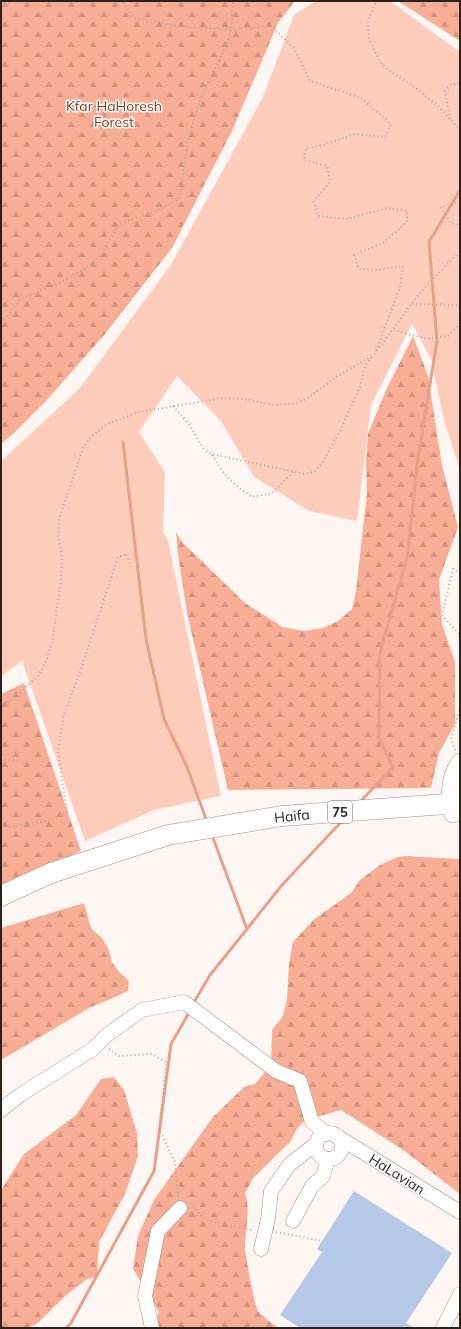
<svg xmlns="http://www.w3.org/2000/svg" width="461" height="1329" font-family="Mulish,sans-serif">
	<style>
		.green { fill: #fdccbb }
		.forest { fill: url(#forest-firs) }
		.lines { fill: none; stroke-linecap: round; stroke-linejoin: round }
		.stream { stroke: #e9a088; stroke-width: 3 }
		.building { fill: #b5c8e7 }
		.minor-casing { stroke: #ac887c; stroke-width: 15 }
		.major-casing { stroke: #ac887c; stroke-width: 18 }
		.highway-casing { stroke: #ac887c; stroke-width: 21 }
		.path { stroke: #b1a7a3; stroke-width: 2; stroke-dasharray: 1 3; stroke-linecap: butt }
		.minor { stroke: #fff; stroke-width: 14 }
		.major { stroke: #fff; stroke-width: 17 }
		.highway { stroke: #fff; stroke-width: 20 }
		.labels { text-anchor: middle; stroke-width: 3; stroke-linejoin: round; paint-order: stroke }
		.shield { fill: #fff; stroke: #6d635f; stroke-width: 1 }
		.shield-label { font-size: 13px; font-weight: bold; fill: #2e201b }
		.park-label { font-size: 14px; fill: #8e3919; stroke: #fff }
		.street-label { font-size: 14px; fill: #2e201b; stroke: #fff }
	</style>
	<defs>
		<pattern id="forest-firs" width="22" height="20" patternUnits="userSpaceOnUse"><rect width="22" height="20" fill="#f8ae95"/><path d="M5 1l3.5 6h-7zM16 11l3.5 6h-7z" fill="#d59580"/></pattern>
	</defs>
	<rect width="100%" height="100%" fill="#fef6f3"/>
	<polygon class="green" points="316,1 390,1 460,52 460,470 444,420 431,359 412,324 371,405 357,521 309,511 254,477 221,421 177,376 139,432 165,472 163,531 168,541 221,796 154,810 85,841 22,661 1,676 1,461 80,388 172,263 263,97 294,15"/>
	<g class="forest">
		<polygon points="1,1 295,1 278,23 232,131 172,248 105,334 46,401 14,433 1,444"/>
		<polygon points="399,1 460,1 460,41 401,3"/>
		<polygon points="413,336 428,376 442,465 458,527 439,580 442,624 455,662 455,724 439,753 431,788 228,790 187,613 178,555 176,532 182,542 245,603 283,627 304,631 323,628 338,621 352,609 356,591 367,493 366,462 368,434 386,390"/>
		<polygon points="24,683 81,851 1,887 1,694"/>
		<path d="M405,856L460,859V1194L403,1150L341,1110L306,1120L298,1127L290,1142L254,1177L245,1193C251,1211 245,1229 245,1248C245,1254 255,1307 258,1311C262,1316 273,1324 279,1328H152L159,1312L133,1269L138,1236L154,1200L212,1118L244,1087L255,1084L271,1065L272,1030L283,1016L287,999L289,964L293,942L313,920L351,893L360,880L380,865L398,857Z"/>
		<polygon points="84,903 91,928 102,938 109,950 112,962 119,972 129,981 128,991 113,998 91,1007 1,1060 1,928"/>
		<polygon points="114,1077 124,1090 137,1133 138,1156 125,1194 99,1242 97,1277 87,1279 64,1297 39,1322 29,1328 1,1328 1,1190 24,1154 76,1115 101,1079"/>
	</g>
	<g class="lines">
		<g class="stream">
			<polyline points="123,442 146,639 164,719 187,767 206,819"/>
			<polyline points="359,803 393,767 379,738 380,652 407,558 418,458 437,341 429,242 460,190"/>
			<polyline points="213,838 247,929"/>
			<polyline points="193,1004 210,975 247,929 282,885 343,820"/>
			<polyline points="66,1328 71,1323 154,1171 171,1044 190,1011"/>
		</g>
	</g>
	<polygon class="building" points="354,1191 452,1253 406,1323 414,1328 300,1328 280,1315 322,1252 317,1249"/>
	<g class="lines">
		<defs>
			<g id="minor">
				<polyline points="1,1110 20,1095 93,1049 107,1035 142,1010 184,1002 276,1071 300,1081 312,1122 327,1134"/>
				<circle cx="329" cy="1146" r="13"/>
				<polyline points="335,1135 460,1212"/>
				<polyline points="293,1221 312,1186 323,1176 328,1159"/>
				<polyline points="261,1249 268,1219 271,1191 290,1164 316,1144"/>
				<polyline points="152,1328 145,1296 158,1231 180,1208"/>
				<polyline points="443,1328 460,1294"/>
			</g>
			<path id="major" d="M453,814C449,797 449,776 460,762"/>
			<polyline id="highway" points="1,896 51,873 168,835 282,816 460,803"/>
		</defs>
		<use href="#minor" class="minor-casing"/>
		<use href="#major" class="major-casing"/>
		<use href="#highway" class="highway-casing"/>
		<g class="path">
			<polyline points="379,1 375,4 368,21 369,39 380,62 388,70 413,86 438,106 460,130"/>
			<polyline points="1,4 7,4 12,1"/>
			<polyline points="450,119 445,91 451,85 460,83"/>
			<polyline points="460,202 441,207 451,223 460,225"/>
			<polyline points="412,304 460,305"/>
			<polyline points="1,322 21,299 58,284 84,269 101,255 119,224 156,211 179,199 187,144 200,99 226,46 231,29 233,1"/>
			<polyline points="394,329 403,333 428,339 448,336 460,323"/>
			<polyline points="377,351 418,295 455,256 460,253"/>
			<polyline points="173,406 188,423 204,449 211,454 305,474 316,471 323,462 340,431 360,387 365,366 372,357"/>
			<polyline points="212,455 225,475 239,488 252,497 272,493 293,472"/>
			<polyline points="460,574 453,569 442,615 459,634 460,648"/>
			<polyline points="1,707 19,694 38,676 46,662 52,643 61,581 62,559 58,531 60,516 83,448 90,438 107,424 139,412 222,398 243,399 276,405 297,403 308,398 336,377 367,359 375,353 400,288 403,266 376,270 359,269 354,255 383,243 407,222 407,211 388,208 347,219 318,216 314,201 330,182 327,166 304,160 306,148 324,145 355,134 385,137 391,124 361,98 310,81 294,48 271,26 231,29 181,27 134,18 122,1"/>
			<polyline points="455,750 451,739 460,709"/>
			<polyline points="1,760 18,760"/>
			<polyline points="1,828 43,822 67,812 58,752 63,717 80,672 118,557 127,554 131,567"/>
			<polyline points="109,1049 118,1056 151,1054 166,1062 159,1129 175,1162 178,1197"/>
			<polyline points="191,1203 203,1218 228,1226 254,1230"/>
			<polyline points="276,1232 322,1241"/>
		</g>
		<use href="#minor" class="minor"/>
		<use href="#major" class="major"/>
		<use href="#highway" class="highway"/>
	</g>
	<g class="labels">
		<rect class="shield" x="328" y="801" width="24" height="22" rx="3"/>
		<g class="shield-label">
			<text x="340" y="817">75</text>
		</g>
		<g class="park-label">
			<text x="114" y="111">Kfar HaHoresh<tspan x="114" dy="16">Forest</tspan></text>
		</g>
		<g class="street-label">
			<text transform="translate(292 816) rotate(-6)" y="5">Haifa</text>
			<text transform="translate(397 1174) rotate(32)" y="5">HaLavian</text>
		</g>
	</g>
	<rect width="461" height="1329" fill="none" stroke="#2e201b" stroke-width="4"/>
</svg>
